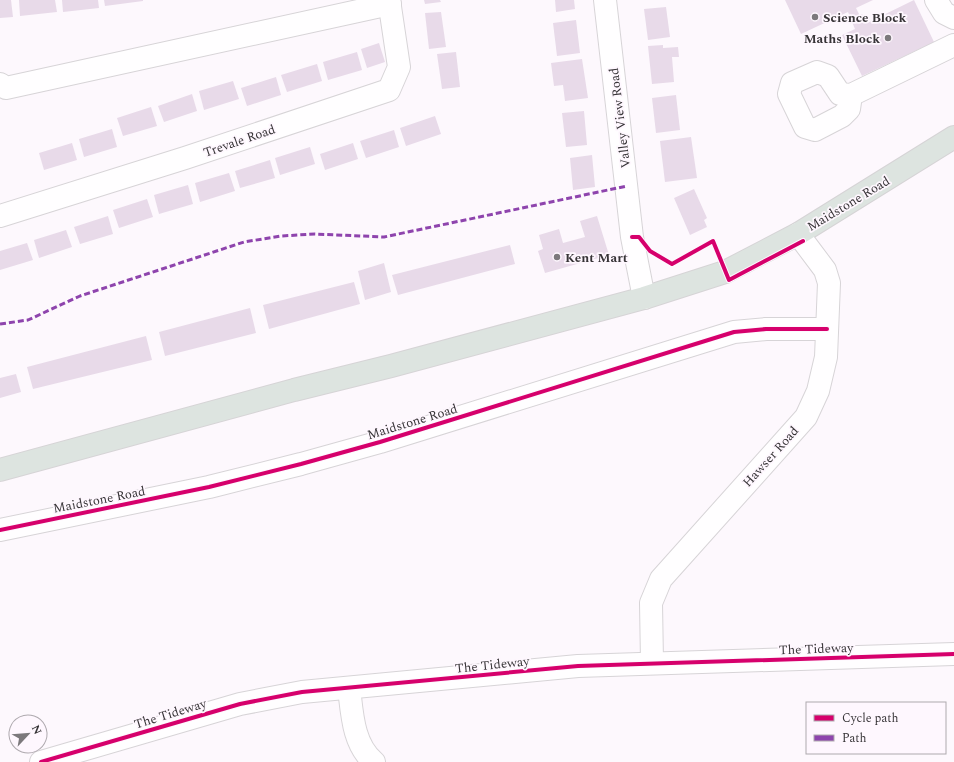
<svg xmlns="http://www.w3.org/2000/svg" width="954" height="762" font-family="Spectral,serif">
	<style>
		.building { fill: #e8dae9 }
		.lines { fill: none; stroke-linecap: round; stroke-linejoin: round }
		.minor-casing { stroke: #d7d4d7; stroke-width: 24 }
		.major-casing { stroke: #d6d4d6; stroke-width: 24 }
		.minor { stroke: #fffeff; stroke-width: 22 }
		.major { stroke: #dde4e0; stroke-width: 22 }
		.quiet { stroke: #8e44ad; stroke-width: 3; stroke-dasharray: 6 3; stroke-linecap: butt }
		.cycleway-casing { stroke: #fef7fe; stroke-width: 6 }
		.cycleway { stroke: #d6006c; stroke-width: 4 }
		.poi-dot { fill: #7c797c; stroke: #fef7fe; stroke-width: 1.5 }
		.labels { text-anchor: middle; stroke-width: 3.5; stroke-linejoin: round; paint-order: stroke }
		.poi-label { font-size: 13px; font-weight: bold; fill: #373437; stroke: #fef7fe; text-anchor: start }
		.street-label { font-size: 13px; fill: #373437; stroke: #fef7fe }
	</style>
	<rect width="100%" height="100%" fill="#fdf8fd"/>
	<g class="building">
		<polygon points="0,0 11,0 13,17 0,18"/>
		<polygon points="19,0 55,0 57,12 20,16"/>
		<polygon points="62,0 98,0 99,8 63,12"/>
		<polygon points="104,0 143,0 143,1 105,6"/>
		<polygon points="424,0 440,0 441,2 425,4"/>
		<polygon points="555,0 574,0 575,9 556,12"/>
		<polygon points="785,0 873,0 856,8 860,16 862,14 867,23 914,0 934,42 862,76 842,35 855,29 848,12 801,34"/>
		<polygon points="666,7 670,37 648,40 644,9"/>
		<polygon points="441,12 446,47 429,49 425,13"/>
		<polygon points="576,20 580,53 557,56 553,23"/>
		<polygon points="379,43 385,62 367,68 361,49"/>
		<polygon points="663,45 663,48 678,47 679,57 672,57 674,82 652,84 648,46"/>
		<polygon points="357,52 362,70 328,80 323,62"/>
		<polygon points="456,52 460,87 442,89 437,54"/>
		<polygon points="582,59 588,98 565,101 563,85 554,86 551,63"/>
		<polygon points="317,64 322,81 287,92 281,75"/>
		<polygon points="276,77 281,95 247,106 241,88"/>
		<polygon points="233,81 239,99 204,110 199,91"/>
		<polygon points="192,94 197,111 164,122 158,106"/>
		<polygon points="676,95 680,130 656,133 652,98"/>
		<polygon points="151,107 157,126 123,136 117,118"/>
		<polygon points="584,111 587,145 566,147 562,113"/>
		<polygon points="435,116 441,134 406,146 400,128"/>
		<polygon points="112,129 117,147 84,157 79,139"/>
		<polygon points="394,130 399,147 366,158 360,141"/>
		<polygon points="691,137 697,178 665,182 660,141"/>
		<polygon points="72,143 77,160 44,170 39,153"/>
		<polygon points="353,143 358,159 325,170 320,154"/>
		<polygon points="310,147 315,164 280,175 275,158"/>
		<polygon points="592,155 595,187 573,190 570,158"/>
		<polygon points="270,160 275,178 240,188 235,171"/>
		<polygon points="229,173 235,191 200,202 195,183"/>
		<polygon points="188,185 193,204 159,214 154,195"/>
		<polygon points="694,189 707,218 704,220 707,227 690,235 674,198"/>
		<polygon points="147,199 153,217 119,228 113,210"/>
		<polygon points="108,216 113,234 80,244 74,227"/>
		<polygon points="597,216 609,255 545,273 538,251 543,249 539,235 559,229 563,243 585,237 580,221"/>
		<polygon points="66,230 72,247 39,258 34,240"/>
		<polygon points="27,243 33,260 0,270 0,251"/>
		<polygon points="510,245 515,264 398,295 392,275"/>
		<polygon points="384,263 391,292 365,300 358,271"/>
		<polygon points="354,282 360,304 269,329 263,305"/>
		<polygon points="250,308 256,333 165,356 159,332"/>
		<polygon points="146,336 152,360 33,389 27,367"/>
		<polygon points="16,374 21,392 0,398 0,378"/>
	</g>
	<g class="lines">
		<defs>
			<g id="minor">
				<polyline points="605,0 632,237 644,298"/>
				<polyline points="936,0 944,13 954,18"/>
				<polyline points="0,84 6,88 390,4"/>
				<polyline points="851,95 849,109 842,116 815,130 805,127 789,94 792,83 817,72 828,76 840,94 851,95 954,45"/>
				<polyline points="0,216 185,158 389,90 399,67 389,0"/>
				<polyline points="0,530 209,487 301,464 380,442 734,332 766,329 827,329"/>
				<polyline points="652,662 651,603 661,579 806,417 818,391 826,357 829,283 825,270 798,234"/>
				<path d="M349,688C352,713 353,745 374,762"/>
				<polyline points="41,762 240,704 302,692 578,666 954,654"/>
			</g>
			<polyline id="major" points="0,470 294,390 391,366 644,298 725,272 798,234 954,137"/>
		</defs>
		<use href="#minor" class="minor-casing"/>
		<use href="#major" class="major-casing"/>
		<use href="#minor" class="minor"/>
		<use href="#major" class="major"/>
		<polyline class="quiet" points="0,324 28,320 80,296 244,242 281,236 315,234 384,237 627,186"/>
		<defs>
			<g id="cycleway">
				<polyline points="632,237 639,237 650,251 672,264 713,241 729,280 803,241"/>
				<polyline points="0,530 209,487 301,464 380,442 734,332 766,329 827,329"/>
				<polyline points="41,762 240,704 302,692 578,666 954,654"/>
			</g>
		</defs>
		<use href="#cycleway" class="cycleway-casing"/>
		<use href="#cycleway" class="cycleway"/>
	</g>
	<g class="poi-dot">
		<circle cx="815" cy="17" r="4"/>
		<circle cx="888" cy="38" r="4"/>
		<circle cx="557" cy="257" r="4"/>
	</g>
	<g class="labels">
		<g class="poi-label">
			<text x="823" y="22">Science Block</text>
			<text x="880" y="43" text-anchor="end">Maths Block</text>
			<text x="565" y="262">Kent Mart</text>
		</g>
		<g class="street-label">
			<text transform="translate(619 118) rotate(-97)" y="5">Valley View Road</text>
			<text transform="translate(239 140) rotate(-19)" y="5">Trevale Road</text>
			<text transform="translate(848 203) rotate(-31)" y="5">Maidstone Road</text>
			<text transform="translate(412 421) rotate(-17)" y="5">Maidstone Road</text>
			<text transform="translate(770 456) rotate(-48)" y="5">Hawser Road</text>
			<text transform="translate(99 499) rotate(-11)" y="5">Maidstone Road</text>
			<text transform="translate(816 648) rotate(-2)" y="5">The Tideway</text>
			<text transform="translate(492 664) rotate(-6)" y="5">The Tideway</text>
			<text transform="translate(170 713) rotate(-17)" y="5">The Tideway</text>
		</g>
	</g>
	<rect x="806" y="702" width="140" height="52" fill="#fef7fe" stroke="#aea9ae"/>
	<rect x="814" y="715" width="20" height="6" fill="#d6006c" stroke="#aea9ae"/>
	<text x="842" y="722" font-size="12" fill="#373437">Cycle path</text>
	<rect x="814" y="735" width="20" height="6" fill="#8e44ad" stroke="#aea9ae"/>
	<text x="842" y="742" font-size="12" fill="#373437">Path</text>
	<g transform="translate(28 734) rotate(64)"><circle r="19" fill="#fef7fe" stroke="#aea9ae"/>
	<path d="M0-3L7 15L0 10L-7 15Z" fill="#7c797c"/>
	<text y="-6" font-size="11" font-weight="bold" text-anchor="middle" fill="#373437">N</text>
	</g>
</svg>
